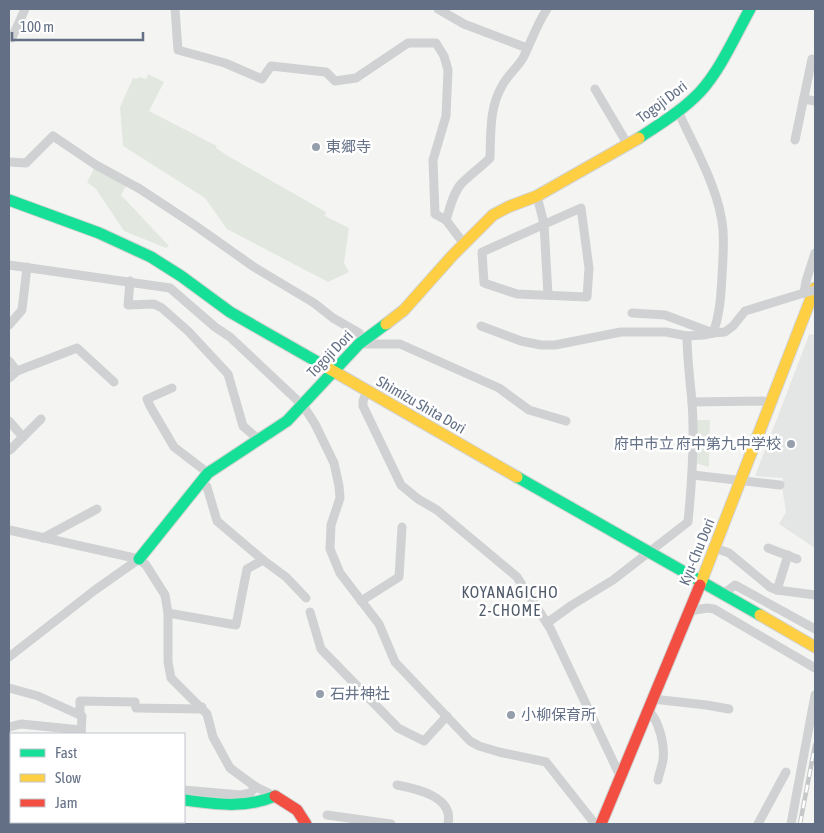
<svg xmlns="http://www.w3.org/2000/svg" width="824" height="833" font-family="'Asap Condensed','Noto Sans JP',sans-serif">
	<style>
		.built { fill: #e4e5e5 }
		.green { fill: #e2e8e0 }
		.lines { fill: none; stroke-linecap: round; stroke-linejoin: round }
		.fast-casing { stroke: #d0d2d3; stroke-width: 13 }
		.slow-casing { stroke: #d0d2d3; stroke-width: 13 }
		.jam-casing { stroke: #d0d2d3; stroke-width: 13 }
		.street { stroke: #d0d1d2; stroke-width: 9 }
		.fast { stroke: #16e098; stroke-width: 11 }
		.slow { stroke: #ffcf43; stroke-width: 11 }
		.jam { stroke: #f24e42; stroke-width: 11 }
		.rail-casing { stroke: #c6c7c8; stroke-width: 4.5 }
		.rail { stroke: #fff; stroke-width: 2.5; stroke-dasharray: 8; stroke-linecap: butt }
		.street-bridge { stroke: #d0d1d2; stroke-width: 9 }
		.poi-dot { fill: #959eab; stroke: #fff; stroke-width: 2 }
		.labels { text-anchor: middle; stroke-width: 5; stroke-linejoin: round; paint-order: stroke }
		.street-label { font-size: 15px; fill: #626f85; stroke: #fff }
		.poi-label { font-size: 15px; fill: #626f85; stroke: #fff; text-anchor: start }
		.neighbourhood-label { font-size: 16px; letter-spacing: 1px; fill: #505a6a; stroke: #fff }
	</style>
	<rect width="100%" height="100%" fill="#f4f5f2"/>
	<polygon class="built" points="815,334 815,548 779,524 786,512 782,487 783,478 755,476 809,335"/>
	<g class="green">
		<polygon points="148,74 164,82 149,111 217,146 216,148 228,156 326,212 325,216 349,228 344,263 349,272 328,282 227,229 205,198 123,146 120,107 133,78 137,79 139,77 146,79"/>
		<polygon points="96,165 126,186 121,195 169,246 166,248 124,231 96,189 87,182"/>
		<polygon points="696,420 710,420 709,467 695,463"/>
	</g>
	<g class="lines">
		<defs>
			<g id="fast">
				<path d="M639,138C660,124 683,110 700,92C721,69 735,36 750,9"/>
				<polyline points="9,200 99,233 151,257 181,276 230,312 321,364"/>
				<polyline points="517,477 760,615"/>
				<polyline points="139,559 208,473 287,421 359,344 386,324"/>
				<polyline points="9,780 11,781"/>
				<path d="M184,800C216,804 245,809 275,796"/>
			</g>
			<g id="slow">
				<polyline points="386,324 404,310 452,256 493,215 508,207 537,196 639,138"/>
				<polyline points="321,364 517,477"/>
				<polyline points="700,585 815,288"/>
				<polyline points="760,615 815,647"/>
				<polyline points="9,812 11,812"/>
				<polyline points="158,822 179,824"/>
			</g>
			<g id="jam">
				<polyline points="275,796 297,810 306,824"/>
				<polyline points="601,824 700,585"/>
			</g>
		</defs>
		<use href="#fast" class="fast-casing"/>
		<use href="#slow" class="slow-casing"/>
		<use href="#jam" class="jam-casing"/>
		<g class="street">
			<polyline points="175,9 178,50 225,63 262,79 271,66 326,72 335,81 356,78 408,43 436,43 444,56 448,70 446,116 433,160 435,214 446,220 464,244"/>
			<polyline points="438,9 464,24 527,48"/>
			<polyline points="9,36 12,38 25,9"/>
			<polyline points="595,89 628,145"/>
			<polyline points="804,99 815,101"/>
			<path d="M678,111C694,147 720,190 723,230C724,245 723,261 722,276C721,295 720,314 713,333"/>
			<polyline points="795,140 812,59"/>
			<polyline points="9,162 26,163 53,136 96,165 140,189 193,224 254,267 314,303 333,318 359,333 364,340"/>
			<polyline points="537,196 544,224 548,295"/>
			<polygon points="581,208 589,268 587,297 517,294 484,283 482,252"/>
			<path d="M446,220C450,208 453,192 462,183C471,174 481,167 490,158C491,134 489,108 502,86C507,76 517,68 523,58C531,42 537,24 547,9"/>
			<polyline points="9,265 170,288 215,327 230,337 297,400 306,410 315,424 334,463 339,486 340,498 331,525 330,549 340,573 379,624 395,662 470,741 479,746 499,752 546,762 595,824"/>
			<polyline points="130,281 128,305 154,304 162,308 188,331 228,374 243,426 258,439"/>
			<polyline points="632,313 665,315 713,333"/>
			<polyline points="9,325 22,310 27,267"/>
			<polyline points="481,326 521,341 541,345 555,345 621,332 666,332 687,336 704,335 713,333 725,332 733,326 745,311 804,293 806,281 815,253"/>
			<polyline points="359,344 400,344 499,388 529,410 566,421"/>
			<polyline points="9,361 17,371"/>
			<polyline points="9,378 17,371 77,348 114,382"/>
			<polyline points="172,388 147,399 150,406 174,447 208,473"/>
			<polyline points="367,391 363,401 363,406 401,485 418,499 437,510 517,577 550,628 621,778"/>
			<polyline points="692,402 763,401 770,403"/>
			<polyline points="9,421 23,437"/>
			<polyline points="10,450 41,419"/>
			<polyline points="693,475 780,485"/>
			<polyline points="200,482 207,487 217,521 263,560 286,577 306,598"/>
			<polyline points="9,530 139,559"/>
			<polyline points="43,538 97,509"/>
			<polyline points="715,548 729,553 770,587 777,590 815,595"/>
			<polyline points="768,548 797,559"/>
			<polyline points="139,559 146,565 165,595 168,613 168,662 171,678 207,714 213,737 230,768 256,787 275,796"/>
			<polyline points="777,590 788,555"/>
			<polyline points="723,594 735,585 815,629"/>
			<polyline points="361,601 399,577 402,527"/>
			<polyline points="690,611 707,608 714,609 815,668"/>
			<polyline points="310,612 321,649 398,728 424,741 447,716"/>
			<polyline points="168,613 236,625 247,569 263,560"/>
			<path d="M547,623L572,605L613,580L688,522C692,482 695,442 692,402C690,379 687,358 687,336"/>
			<polyline points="9,657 95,590 139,559"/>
			<polyline points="9,688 38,696 82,716 81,734"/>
			<polyline points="653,699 706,705 729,709"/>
			<path d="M649,711C659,721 665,745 663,760C662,767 659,773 658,780"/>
			<polyline points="80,715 80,701 135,702 136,708 200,709 202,707"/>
			<polyline points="9,727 21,724 81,730"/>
			<path d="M397,785C418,789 454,797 448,824"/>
			<polyline points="184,790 241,795 250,793 256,787"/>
			<polyline points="327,815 391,824"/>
			<polyline points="758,824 786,772"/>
			<polyline points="791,824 815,695"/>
		</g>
		<use href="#fast" class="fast"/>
		<use href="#slow" class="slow"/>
		<use href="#jam" class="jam"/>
		<defs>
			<polyline id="rail" points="800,824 815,745"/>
		</defs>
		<use href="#rail" class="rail-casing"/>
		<use href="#rail" class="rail"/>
		<polyline class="street-bridge" points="804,293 815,290"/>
	</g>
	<g class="poi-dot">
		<circle cx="316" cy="147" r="5"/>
		<circle cx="791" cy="444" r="5"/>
		<circle cx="320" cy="694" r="5"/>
		<circle cx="511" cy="715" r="5"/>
	</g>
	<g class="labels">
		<g class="street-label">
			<text transform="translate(662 102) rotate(-37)" y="5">Togoji Dori</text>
			<text transform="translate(330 354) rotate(-46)" y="5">Togoji Dori</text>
			<text transform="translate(421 405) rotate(30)" y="5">Shimizu Shita Dori</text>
			<text transform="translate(697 552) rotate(-68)" y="5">Kyu-Chu Dori</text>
		</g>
		<g class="poi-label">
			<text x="326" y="152">東郷寺</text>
			<text x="781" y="449" text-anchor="end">府中市立 府中第九中学校</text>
			<text x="330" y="699">石井神社</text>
			<text x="521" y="720">小柳保育所</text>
		</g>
		<g class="neighbourhood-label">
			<text x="510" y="598">KOYANAGICHO<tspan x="510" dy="18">2-CHOME</tspan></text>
		</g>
	</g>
	<rect width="824" height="833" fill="none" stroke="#626f85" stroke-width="20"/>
	<rect x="10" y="733" width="175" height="90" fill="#ffffff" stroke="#c0c5ce"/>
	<rect x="20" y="749" width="25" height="8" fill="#16e098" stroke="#c0c5ce"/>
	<text x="55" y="758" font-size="15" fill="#626f85">Fast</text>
	<rect x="20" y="774" width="25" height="8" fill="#ffcf43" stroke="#c0c5ce"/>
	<text x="55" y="783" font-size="15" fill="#626f85">Slow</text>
	<rect x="20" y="799" width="25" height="8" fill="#f24e42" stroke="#c0c5ce"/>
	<text x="55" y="808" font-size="15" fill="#626f85">Jam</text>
	<path d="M12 32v8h131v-8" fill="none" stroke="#626f85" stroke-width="2.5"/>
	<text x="20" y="32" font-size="15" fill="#626f85" stroke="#ffffff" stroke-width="4" paint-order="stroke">100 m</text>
</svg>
